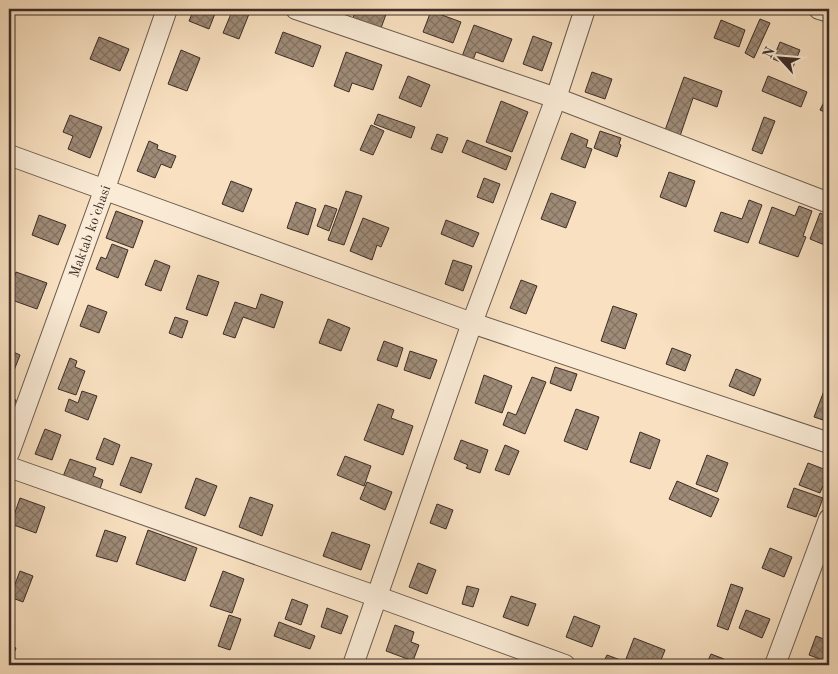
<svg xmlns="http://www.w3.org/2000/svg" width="838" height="674" font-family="'Old Standard TT',serif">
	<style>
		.building { fill: url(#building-cross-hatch); stroke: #3e2e28 }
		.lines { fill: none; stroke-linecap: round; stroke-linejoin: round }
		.minor-casing { stroke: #6c5a4e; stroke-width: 22 }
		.minor { stroke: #faebd6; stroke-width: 20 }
		.labels { text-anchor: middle; stroke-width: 4; stroke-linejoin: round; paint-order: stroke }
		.street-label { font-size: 14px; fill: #3e2e28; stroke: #faebd6 }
	</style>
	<defs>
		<pattern id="building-cross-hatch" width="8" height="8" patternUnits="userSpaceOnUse" patternTransform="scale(1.25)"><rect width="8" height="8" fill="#9f8b77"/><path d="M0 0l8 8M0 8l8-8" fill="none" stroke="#837262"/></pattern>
	</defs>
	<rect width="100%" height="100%" fill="#f8e0c0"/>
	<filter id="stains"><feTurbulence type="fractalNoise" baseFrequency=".004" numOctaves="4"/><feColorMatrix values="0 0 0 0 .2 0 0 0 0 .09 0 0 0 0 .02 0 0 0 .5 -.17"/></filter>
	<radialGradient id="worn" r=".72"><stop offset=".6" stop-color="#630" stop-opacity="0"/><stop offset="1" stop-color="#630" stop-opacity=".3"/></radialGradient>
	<g class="building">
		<polygon points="194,9 226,9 224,14 216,11 209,29 189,21"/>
		<polygon points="233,9 251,9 239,39 223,33"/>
		<polygon points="356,9 388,9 381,28 353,18"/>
		<polygon points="431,11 461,22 453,43 423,32"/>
		<polygon points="760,19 770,23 754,58 745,53"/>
		<polygon points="721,20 745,30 739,47 714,38"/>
		<polygon points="474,25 512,39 503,62 476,52 472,63 461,59"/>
		<polygon points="283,32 321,46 313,67 275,53"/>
		<polygon points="533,36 552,43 542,71 523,64"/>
		<polygon points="99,37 129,49 120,71 90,59"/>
		<polygon points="780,42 800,50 793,67 773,59"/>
		<polygon points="181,50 200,58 187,91 168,84"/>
		<polygon points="346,52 382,65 373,90 352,83 349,92 334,86"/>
		<polygon points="592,72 612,79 605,99 585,92"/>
		<polygon points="408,76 430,85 421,107 399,98"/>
		<polygon points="768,76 807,92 801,107 762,91"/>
		<polygon points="684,77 722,91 717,107 693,98 679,139 664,133"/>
		<polygon points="826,98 829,100 829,114 820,110"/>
		<polygon points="501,101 528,112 512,152 486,142"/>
		<polygon points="378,114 415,127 411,138 374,124"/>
		<polygon points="70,115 102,127 90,158 68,149 73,136 63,132"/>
		<polygon points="764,117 775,121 762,154 752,150"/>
		<polygon points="371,125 384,131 373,155 360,150"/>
		<polygon points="600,131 621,138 619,144 621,145 617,157 594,148"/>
		<polygon points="571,133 588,140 586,147 592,149 585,168 561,159"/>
		<polygon points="437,134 448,138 442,153 431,149"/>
		<polygon points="467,140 511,157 506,170 462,152"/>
		<polygon points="149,141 158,145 157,149 176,156 171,168 161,164 155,178 137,171"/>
		<polygon points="669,172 695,181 686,207 660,197"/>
		<polygon points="484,178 500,184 493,203 477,197"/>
		<polygon points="231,181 252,189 243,212 222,204"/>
		<polygon points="346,191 362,196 344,245 328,240"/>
		<polygon points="551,193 576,202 566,228 541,219"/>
		<polygon points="749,200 762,205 748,243 714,231 721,212 742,219"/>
		<polygon points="296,202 316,209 308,235 287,228"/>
		<polygon points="325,205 337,209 329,231 317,226"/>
		<polygon points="799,206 812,211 803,236 806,237 798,257 759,243 772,207 795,216"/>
		<polygon points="116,211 143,221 133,248 106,238"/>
		<polygon points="820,213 829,217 829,239 827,246 810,239"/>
		<polygon points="39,215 66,225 58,245 32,235"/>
		<polygon points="363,218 389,228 381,247 377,245 372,260 350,251"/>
		<polygon points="446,220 479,233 473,247 441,234"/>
		<polygon points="112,244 128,250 118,278 96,269 101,257 106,259"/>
		<polygon points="155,260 170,266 161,291 145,285"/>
		<polygon points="453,260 472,266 463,291 445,284"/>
		<polygon points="16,272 47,283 37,309 9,299 9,291"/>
		<polygon points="198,275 219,282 207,316 186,309"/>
		<polygon points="521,280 537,286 526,314 510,308"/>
		<polygon points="261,294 283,302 274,328 243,317 235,338 223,334 235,302 256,309"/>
		<polygon points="88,305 107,312 99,333 80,326"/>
		<polygon points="613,306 637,314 625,349 601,341"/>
		<polygon points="175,317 188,321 182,338 169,333"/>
		<polygon points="328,319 350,328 341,351 319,343"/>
		<polygon points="384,341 403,348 397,367 377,360"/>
		<polygon points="672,348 691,355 685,371 666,364"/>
		<polygon points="9,350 20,355 13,373 9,372"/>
		<polygon points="410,351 437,360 430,379 404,370"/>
		<polygon points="70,358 77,361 75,367 85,371 76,395 58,389"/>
		<polygon points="555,367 577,374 571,391 550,383"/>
		<polygon points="736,369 761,379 754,396 729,386"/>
		<polygon points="484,375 512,386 502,413 475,403"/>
		<polygon points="532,377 546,382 525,434 503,425 508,412 516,415"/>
		<polygon points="827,383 829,384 829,422 814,417"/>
		<polygon points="82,391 97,396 88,420 65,411 69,399 78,403"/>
		<polygon points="9,397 16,400 9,420"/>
		<polygon points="378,404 394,410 391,418 413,426 403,455 364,440"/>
		<polygon points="576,409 599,417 587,450 564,441"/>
		<polygon points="45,429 61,435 52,460 35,454"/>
		<polygon points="640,432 660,440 650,469 630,462"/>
		<polygon points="104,438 120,445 113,465 96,459"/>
		<polygon points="461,440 488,450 480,473 466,468 468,465 454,459"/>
		<polygon points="505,445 519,451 509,475 495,470"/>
		<polygon points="707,455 728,463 717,492 696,484"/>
		<polygon points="345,456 371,466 364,486 337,475"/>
		<polygon points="131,457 152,464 141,493 120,485"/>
		<polygon points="70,459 96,468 93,476 103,480 99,492 62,479"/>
		<polygon points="808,463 829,471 820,493 799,485"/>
		<polygon points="196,478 217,486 205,516 185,508"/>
		<polygon points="677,481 719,499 711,517 669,499"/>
		<polygon points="367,482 392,492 385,510 360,499"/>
		<polygon points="794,488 823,498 816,517 787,507"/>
		<polygon points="250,497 273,505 262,536 239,527"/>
		<polygon points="20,498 45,507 36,533 11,524"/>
		<polygon points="437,504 453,510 446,529 430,523"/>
		<polygon points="105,530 126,537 117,562 96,556"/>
		<polygon points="148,530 197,548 185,581 136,564"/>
		<polygon points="332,532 370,545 361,570 323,556"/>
		<polygon points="770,548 792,557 784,577 762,568"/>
		<polygon points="418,563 436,570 427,594 409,587"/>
		<polygon points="9,568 13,569 9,582"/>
		<polygon points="20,571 33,576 23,602 10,597"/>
		<polygon points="223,571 244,579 232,613 210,606"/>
		<polygon points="731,584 743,588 728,630 717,626"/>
		<polygon points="467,586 479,589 473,607 462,604"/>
		<polygon points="511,596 536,604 528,626 503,617"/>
		<polygon points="292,599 308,605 301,625 285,619"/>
		<polygon points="327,608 348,616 341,634 321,627"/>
		<polygon points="746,610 770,619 762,638 739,628"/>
		<polygon points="229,615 241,619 230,650 218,646"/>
		<polygon points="574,616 600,626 592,647 566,637"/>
		<polygon points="279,622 315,636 310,649 274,636"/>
		<polygon points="395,625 414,632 411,642 419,645 413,661 386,651"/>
		<polygon points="816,636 829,641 829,657 828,662 809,655"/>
		<polygon points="634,638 665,650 659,665 643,665 626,659"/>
		<polygon points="9,645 16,648 9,665"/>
		<polygon points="711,654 724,659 722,665 706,665"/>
		<polygon points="607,655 634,665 602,665"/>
	</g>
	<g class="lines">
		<defs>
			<g id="minor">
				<polyline points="296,9 556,98 829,203"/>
				<polyline points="819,9 829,12"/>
				<polyline points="9,155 472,323 829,443"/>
				<path id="s1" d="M9,453L104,191L167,9"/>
				<polyline points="9,467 378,597 565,665"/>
				<polyline points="353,665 472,323 556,98 585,9"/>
				<polyline points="775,665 829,519"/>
			</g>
		</defs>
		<use href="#minor" class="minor-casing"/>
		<use href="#minor" class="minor"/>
	</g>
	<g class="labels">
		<g class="street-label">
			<text dy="5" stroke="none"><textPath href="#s1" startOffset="236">Maktab ko'chasi</textPath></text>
		</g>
	</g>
	<rect width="838" height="674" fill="none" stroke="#f8e0c0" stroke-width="30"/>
	<rect x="10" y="10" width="818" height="654" fill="none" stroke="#3e2e28" stroke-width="2.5"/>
	<rect x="15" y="15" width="808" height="644" fill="none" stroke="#3e2e28"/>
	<g transform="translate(780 58) rotate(296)" stroke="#faebd6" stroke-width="4" paint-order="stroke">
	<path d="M0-4L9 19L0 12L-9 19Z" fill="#3e2e28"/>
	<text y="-8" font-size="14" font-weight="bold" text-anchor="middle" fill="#3e2e28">N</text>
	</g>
	<rect width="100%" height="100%" filter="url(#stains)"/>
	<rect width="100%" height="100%" fill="url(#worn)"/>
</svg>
